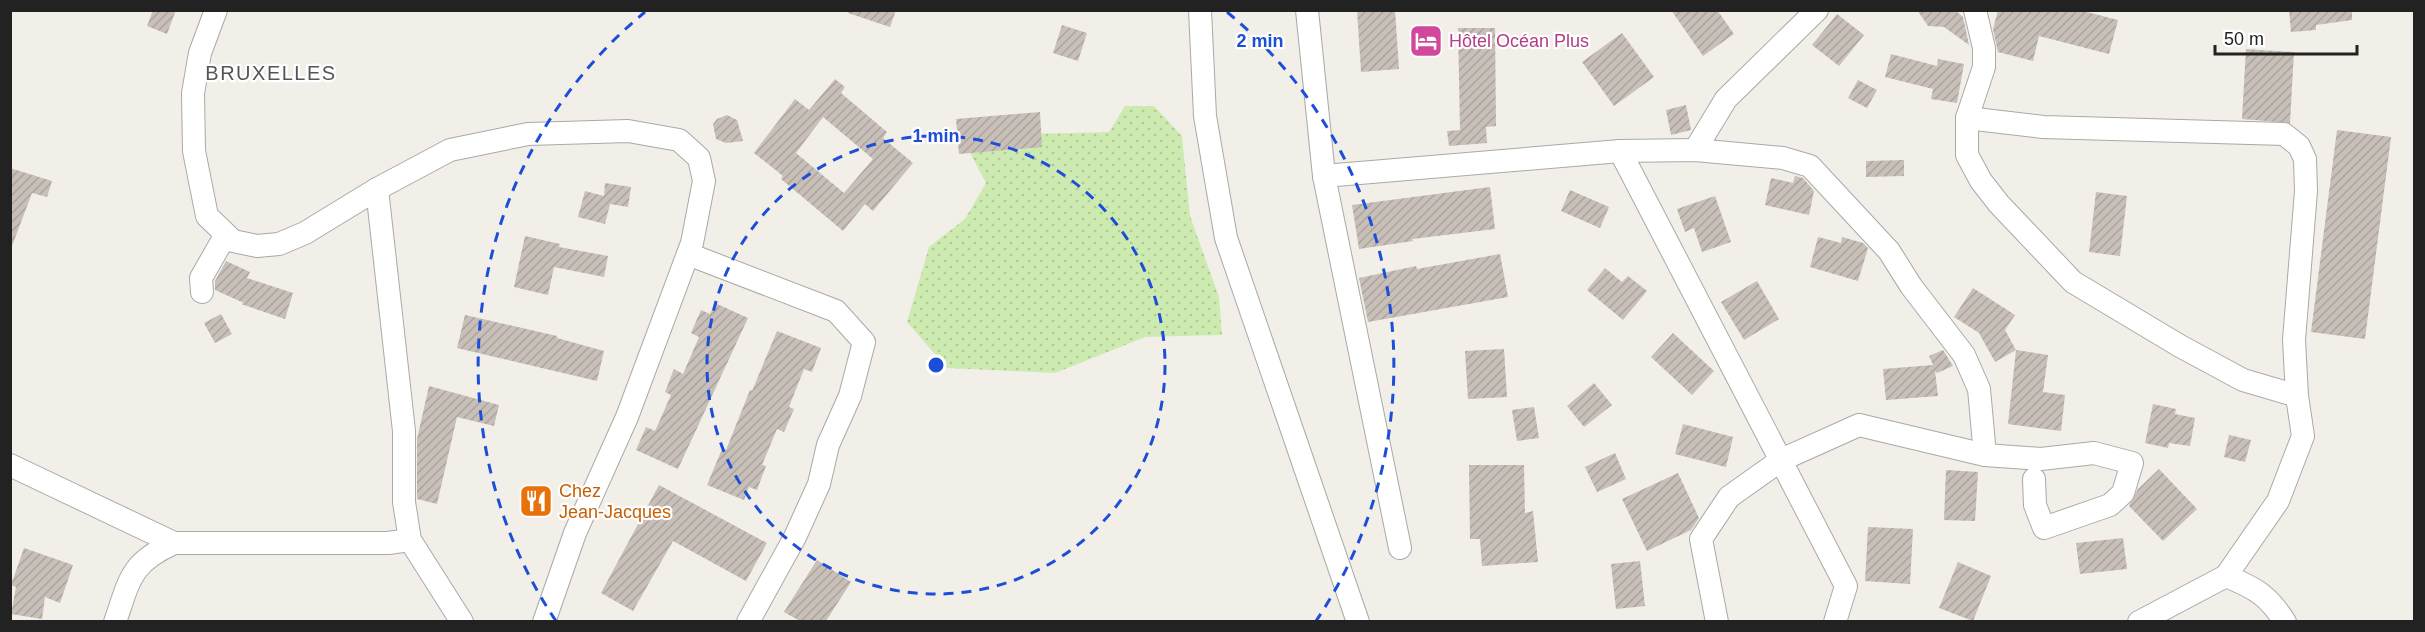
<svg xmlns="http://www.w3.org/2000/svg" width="2425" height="632" font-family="Helvetica,sans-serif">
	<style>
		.grass { fill: url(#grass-dots) }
		.building { fill: url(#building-hatch); fill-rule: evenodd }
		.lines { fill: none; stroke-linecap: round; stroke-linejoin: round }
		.minor-casing { stroke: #a9a9a9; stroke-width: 24 }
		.minor { stroke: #fff; stroke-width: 22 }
		.ring { fill: none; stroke: #1d4ed8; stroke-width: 3; stroke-dasharray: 10 8 }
		.labels { text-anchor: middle; stroke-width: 4.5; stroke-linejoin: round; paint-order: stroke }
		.hotel-label { font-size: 18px; fill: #b23c85; stroke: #fff; text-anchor: start }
		.food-label { font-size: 18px; fill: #c56008; stroke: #fff; text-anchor: start }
		.neighbourhood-label { font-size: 20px; letter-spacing: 1.5px; fill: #555; stroke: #fff }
		.centre { fill: #1d4ed8; stroke: #fff; stroke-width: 3 }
		.ring-label { font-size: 18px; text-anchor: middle; font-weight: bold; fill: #1d4ed8; stroke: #fff; stroke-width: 4.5; stroke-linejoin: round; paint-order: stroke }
	</style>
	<defs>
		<pattern id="grass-dots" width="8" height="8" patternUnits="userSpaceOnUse" patternTransform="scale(1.5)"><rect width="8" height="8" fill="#cdebb0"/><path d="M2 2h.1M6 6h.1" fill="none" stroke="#b0c997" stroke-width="1.8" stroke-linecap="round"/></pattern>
		<pattern id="building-hatch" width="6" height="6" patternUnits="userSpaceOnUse" patternTransform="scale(1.5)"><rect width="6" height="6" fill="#c7bfb8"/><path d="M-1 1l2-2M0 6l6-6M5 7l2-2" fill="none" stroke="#aba49e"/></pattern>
	</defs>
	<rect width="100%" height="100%" fill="#f2efe9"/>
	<polygon class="grass" points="1125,106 1154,106 1182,136 1190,216 1219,297 1222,335 1145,337 1055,373 947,368 907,322 929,247 965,219 986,183 969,151 981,135 1109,132"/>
	<g class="building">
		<polygon points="153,10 176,10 167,34 147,26"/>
		<polygon points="848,10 896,10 890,27 848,13"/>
		<polygon points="1357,10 1395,10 1399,69 1361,72"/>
		<polygon points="1671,10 1717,10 1734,34 1703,56"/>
		<polygon points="1917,10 1955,10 1963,17 1969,45 1944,27 1928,26"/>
		<polygon points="1998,10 2079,10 2118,20 2109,54 2039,36 2033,61 1998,52 1993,29"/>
		<polygon points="2289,10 2352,10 2352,20 2316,25 2316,30 2291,32"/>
		<polygon points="1837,14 1864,35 1839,66 1812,45"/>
		<polygon points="1062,25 1087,33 1078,61 1053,53"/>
		<polygon points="1458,28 1495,28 1496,126 1486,127 1487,143 1449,146 1447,131 1460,130"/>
		<polygon points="1622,33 1654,77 1614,106 1582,62"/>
		<polygon points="2246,49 2294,52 2290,123 2242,119"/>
		<polygon points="1891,54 1937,66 1938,59 1964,64 1957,103 1931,99 1933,89 1885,77"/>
		<path d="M835,79L845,87L841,93L887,132L883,138L913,163L873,211L865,204L843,231L781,179L783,176L754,153L795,99L809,110ZM823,117L873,159L844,193L796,153Z"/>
		<polygon points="1858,80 1877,90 1867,108 1848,98"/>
		<polygon points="1686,105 1691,130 1671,135 1666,110"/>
		<polygon points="1040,112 1042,147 959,154 956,119"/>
		<polygon points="727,115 737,120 743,141 726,143 716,139 713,124 717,119"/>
		<polygon points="2337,130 2391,137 2365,339 2311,332"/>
		<polygon points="1904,160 1904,176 1866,177 1866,161"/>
		<polygon points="10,168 52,181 47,197 32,193 12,246"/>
		<polygon points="1795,176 1803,178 1814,191 1809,215 1765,205 1771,178 1793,183"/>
		<polygon points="605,183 631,187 628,207 610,204 605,224 578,217 585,191 604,196"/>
		<polygon points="1490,187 1495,229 1412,239 1413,241 1359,249 1352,205"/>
		<polygon points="1570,190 1609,207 1600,228 1561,211"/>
		<polygon points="2096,192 2127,196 2120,256 2089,252"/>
		<polygon points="1715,196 1731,242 1702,252 1694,228 1685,232 1677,209"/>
		<polygon points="525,236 560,244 559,247 608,256 604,277 554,267 548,295 514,287"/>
		<polygon points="1818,237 1841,243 1842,237 1863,243 1868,248 1858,281 1810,267"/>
		<polygon points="1500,254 1508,297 1368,322 1359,278 1416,266 1417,269"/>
		<polygon points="226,261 250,272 247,278 293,293 285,319 241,304 244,303 215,290 215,281"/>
		<polygon points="1605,268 1622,282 1628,276 1647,291 1623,320 1587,290"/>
		<polygon points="1757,281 1779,319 1744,340 1721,302"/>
		<polygon points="1973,288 2015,315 2005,330 2016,350 1995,362 1979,333 1954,317"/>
		<polygon points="715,303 748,318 678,469 636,450 646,427 655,431 671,395 665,392 674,369 683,374 699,337 691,333 701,310 710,314"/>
		<polygon points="221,314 232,334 215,343 204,323"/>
		<polygon points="465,315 557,336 557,338 604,351 597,381 457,348"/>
		<polygon points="777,331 821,348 812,372 804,369 789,407 794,409 784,432 777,429 762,465 766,466 757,490 749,487 744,500 707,485 722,449 726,450 750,390 752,391"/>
		<polygon points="1673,333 1714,371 1692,395 1651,357"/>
		<polygon points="1504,349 1507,397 1468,399 1465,351"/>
		<polygon points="1943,350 1953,366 1937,373 1935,371 1938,396 1886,400 1883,369 1933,365 1929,356"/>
		<polygon points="2016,350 2048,355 2043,392 2065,395 2061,431 2008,424"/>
		<polygon points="1594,383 1612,405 1584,427 1567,406"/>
		<polygon points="429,386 499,405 494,426 457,417 437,504 417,499 417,439"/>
		<polygon points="2153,404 2176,409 2175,414 2195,418 2190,446 2169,443 2168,448 2145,443"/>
		<polygon points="1534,407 1539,438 1517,441 1512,410"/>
		<polygon points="1683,424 1733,437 1726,467 1675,454"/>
		<polygon points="2229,435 2251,440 2245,462 2224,457"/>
		<polygon points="1615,453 1626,479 1597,492 1585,467"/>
		<polygon points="1469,465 1524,465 1525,513 1533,511 1538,562 1482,566 1480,539 1470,539"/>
		<polygon points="2159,469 2197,509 2163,541 2129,506 2138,489"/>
		<polygon points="1946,470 1978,472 1975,521 1944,520"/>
		<polygon points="1678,473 1699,518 1691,530 1647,551 1622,499"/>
		<polygon points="659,485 767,543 746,581 673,541 633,611 601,593"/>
		<polygon points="1868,527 1913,529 1910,584 1865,581"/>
		<polygon points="2123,538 2127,569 2080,574 2076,543"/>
		<polygon points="24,548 73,565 60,603 45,597 42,619 11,614 16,587 11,585"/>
		<polygon points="817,560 851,582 826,621 800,621 784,612"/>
		<polygon points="1640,561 1645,606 1616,609 1611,564"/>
		<polygon points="1958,562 1991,576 1973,621 1939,608"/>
	</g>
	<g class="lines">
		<defs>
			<g id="minor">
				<polyline points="216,10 200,53 193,93 194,151 207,216 233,241 257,246 279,244 305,233 377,189 450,150 528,134 628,131 679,140 699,158 704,181 692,243 627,417 575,533 544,622"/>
				<polyline points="1200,10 1205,116 1226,238 1358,622"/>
				<polyline points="1307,10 1324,176 1400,548"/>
				<polyline points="1975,10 1984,48 1984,67 1967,118 1967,155 1981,181 1999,204 2073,282 2180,346 2243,380 2297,396"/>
				<polyline points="1967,118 2043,127 2284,134 2299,146 2305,159 2306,191 2294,340 2297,396 2303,436 2278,501 2226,576 2139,622"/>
				<polyline points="1695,150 1726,99 1817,10"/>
				<polyline points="1620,151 1846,586 1835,622"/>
				<polyline points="1324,176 1620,151 1695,150 1783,158 1810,166 1889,251 1911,286 1964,355 1979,389 1985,455"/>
				<polyline points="377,189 404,431 404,502 410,540 462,622"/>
				<polyline points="688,254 836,311 864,342 850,396 828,445 819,484 795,537 748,622"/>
				<polyline points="202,292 201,278 225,236"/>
				<polyline points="10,465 174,543"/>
				<path d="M2226,576C2255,588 2268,595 2285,622"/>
				<path d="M115,622C130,579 130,563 174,543H388L410,540"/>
				<polyline points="1717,622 1701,539 1729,497 1781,460 1859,425 1985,455 2041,459 2094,453 2132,463 2123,493 2110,505 2044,528 2035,505 2034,479"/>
			</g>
		</defs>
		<use href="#minor" class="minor-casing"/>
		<use href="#minor" class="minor"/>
	</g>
	<g class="ring">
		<circle cx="936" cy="365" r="229"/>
		<path d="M556 621A458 458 0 0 1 645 12M1227 12A458 458 0 0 1 1316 621"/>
	</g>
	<defs>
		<symbol id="hotel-square" viewBox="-11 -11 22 22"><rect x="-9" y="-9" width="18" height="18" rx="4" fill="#d1479c" stroke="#fff"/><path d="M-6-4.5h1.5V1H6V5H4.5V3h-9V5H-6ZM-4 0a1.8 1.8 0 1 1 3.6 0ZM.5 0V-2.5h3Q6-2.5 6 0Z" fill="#fff"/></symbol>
		<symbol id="restaurant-square" viewBox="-11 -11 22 22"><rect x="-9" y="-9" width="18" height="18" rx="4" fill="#e8710a" stroke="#fff"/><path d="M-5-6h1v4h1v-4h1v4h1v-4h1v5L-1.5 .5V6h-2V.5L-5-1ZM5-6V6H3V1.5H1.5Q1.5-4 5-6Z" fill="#fff"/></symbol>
	</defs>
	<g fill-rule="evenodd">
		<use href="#hotel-square" x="1407" y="22" width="38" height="38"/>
		<use href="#restaurant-square" x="517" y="482" width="38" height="38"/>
	</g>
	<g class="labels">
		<g class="hotel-label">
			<text x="1449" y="47">Hôtel Océan Plus</text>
		</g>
		<g class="food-label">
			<text x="559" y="497">Chez<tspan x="559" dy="21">Jean-Jacques</tspan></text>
		</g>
		<g class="neighbourhood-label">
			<text x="271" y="80">BRUXELLES</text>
		</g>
	</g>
	<circle cx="936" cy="365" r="9" class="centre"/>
	<g class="ring-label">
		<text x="1260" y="47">2 min</text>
		<text x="936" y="142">1 min</text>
	</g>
	<rect width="2425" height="632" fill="none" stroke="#222222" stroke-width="24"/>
	<path d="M2215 45v9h142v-9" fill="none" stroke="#222222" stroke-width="3"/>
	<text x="2224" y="45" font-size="18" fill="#222222" stroke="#ffffff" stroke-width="4.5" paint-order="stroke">50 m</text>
</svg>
